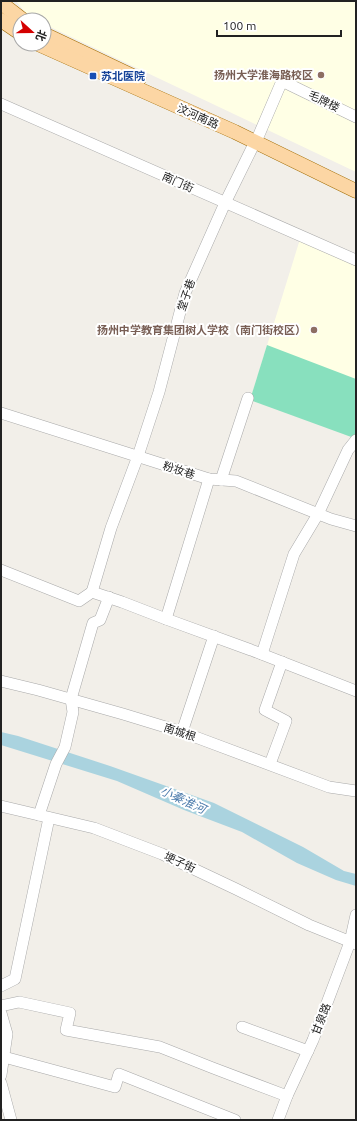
<svg xmlns="http://www.w3.org/2000/svg" width="357" height="1121" font-family="Ubuntu,'Noto Sans SC',sans-serif">
	<style>
		.education { fill: #ffffe5 }
		.pitch { fill: #88e0be }
		.water { fill: #aad3df }
		.lines { fill: none; stroke-linecap: round; stroke-linejoin: round }
		.minor-casing { stroke: #a9a9a9; stroke-width: 12 }
		.major-casing { stroke: #a06b00; stroke-width: 15 }
		.minor { stroke: #fff; stroke-width: 11 }
		.major { stroke: #fcd6a4; stroke-width: 14 }
		.education-dot { fill: #8d6e63; stroke: #fff; stroke-width: 1.5 }
		.transit-dot { fill: #1a4fb4; stroke: #fff; stroke-width: 1.5 }
		.labels { text-anchor: middle; stroke-width: 4; stroke-linejoin: round; paint-order: stroke }
		.education-label { font-size: 11px; font-weight: bold; fill: #785e54; stroke: #fff; text-anchor: end }
		.transit-label { font-size: 11px; font-weight: bold; fill: #164399; stroke: #fff; text-anchor: start }
		.street-label { font-size: 11px; fill: #222; stroke: #fff }
		.water-label { font-size: 12px; font-style: italic; fill: #4a7aab; stroke: #fff }
	</style>
	<rect width="100%" height="100%" fill="#f2efe9"/>
	<g class="education">
		<polygon points="16,1 356,1 356,172 44,24 44,20 35,20 29,17"/>
		<polygon points="301,236 356,260 356,435 250,400"/>
	</g>
	<polygon class="pitch" points="267,345 356,379 356,435 354,438 250,400"/>
	<polygon class="water" points="1,732 18,736 110,766 214,803 303,847 344,871 356,874 356,886 336,880 297,863 242,832 184,810 117,781 1,745"/>
	<g class="lines">
		<defs>
			<g id="minor">
				<polyline points="1,104 356,260"/>
				<polyline points="258,137 282,81 356,117"/>
				<polyline points="1,413 209,479 236,481 331,519 356,526"/>
				<polyline points="221,480 248,398"/>
				<polyline points="1,570 79,601 92,592"/>
				<polyline points="92,592 111,528 138,456 159,392 185,293 225,203 255,142"/>
				<polyline points="92,592 122,602 166,619 251,650 356,691"/>
				<polyline points="166,619 209,479"/>
				<polyline points="262,654 294,554 318,514 348,450 356,440"/>
				<polyline points="1,681 38,690 123,714 182,732 329,787 356,791"/>
				<polyline points="182,732 214,636"/>
				<polyline points="270,764 286,721 265,710 282,662"/>
				<polyline points="1,806 94,828 162,854 236,889 309,925 356,944"/>
				<polyline points="39,815 56,764 65,747 73,712 71,699 93,623 100,620 109,597"/>
				<polyline points="1,986 15,979 49,818"/>
				<polyline points="1,1006 19,1002 70,1013 66,1030 160,1047 213,1068 287,1096"/>
				<polyline points="1,1013 7,1034 1,1075"/>
				<polyline points="242,1027 308,1051"/>
				<polyline points="4,1057 115,1087 119,1074 235,1120"/>
				<polyline points="1,1083 11,1120"/>
				<polyline points="278,1120 287,1096 313,1040 350,942 356,915"/>
			</g>
			<g id="major">
				<polyline points="1,3 23,20"/>
				<polyline points="1,20 20,33"/>
				<polyline points="44,34 139,79"/>
				<polyline points="38,44 235,132 356,191"/>
			</g>
		</defs>
		<use href="#minor" class="minor-casing"/>
		<use href="#major" class="major-casing"/>
		<use href="#minor" class="minor"/>
		<use href="#major" class="major"/>
	</g>
	<g class="education-dot">
		<circle cx="321" cy="75" r="4"/>
		<circle cx="314" cy="330" r="4"/>
	</g>
	<rect class="transit-dot" x="89" y="72" width="8" height="8" rx="2"/>
	<g class="labels">
		<g class="education-label">
			<text x="313" y="79">扬州大学淮海路校区</text>
			<text x="306" y="334">扬州中学教育集团树人学校（南门街校区）</text>
		</g>
		<g class="transit-label">
			<text x="101" y="80">苏北医院</text>
		</g>
		<g class="street-label">
			<text transform="translate(324 101) rotate(26)" y="4">毛牌楼</text>
			<text transform="translate(198 116) rotate(24)" y="4">汶河南路</text>
			<text transform="translate(178 182) rotate(24)" y="4">南门街</text>
			<text transform="translate(186 295) rotate(-71)" y="4">堂子巷</text>
			<text transform="translate(179 470) rotate(18)" y="4">粉妆巷</text>
			<text transform="translate(180 732) rotate(18)" y="4">南城根</text>
			<text transform="translate(180 862) rotate(25)" y="4">埂子街</text>
			<text transform="translate(321 1019) rotate(-69)" y="4">甘泉路</text>
		</g>
		<g class="water-label">
			<text transform="translate(183 800) rotate(25)" y="4">小秦淮河</text>
		</g>
	</g>
	<rect width="357" height="1121" fill="none" stroke="#222222" stroke-width="4"/>
	<g transform="translate(32 32) rotate(111)"><circle r="19" fill="#ffffff" stroke="#a7a7a7"/>
	<path d="M0-3L7 15L0 10L-7 15Z" fill="#d40000"/>
	<text y="-6" font-size="11" font-weight="bold" text-anchor="middle" fill="#222222">北</text>
	</g>
	<path d="M217 30v6h124v-6" fill="none" stroke="#222222" stroke-width="2"/>
	<text x="223" y="30" font-size="12" fill="#222222" stroke="#ffffff" stroke-width="3" paint-order="stroke">100 m</text>
</svg>
